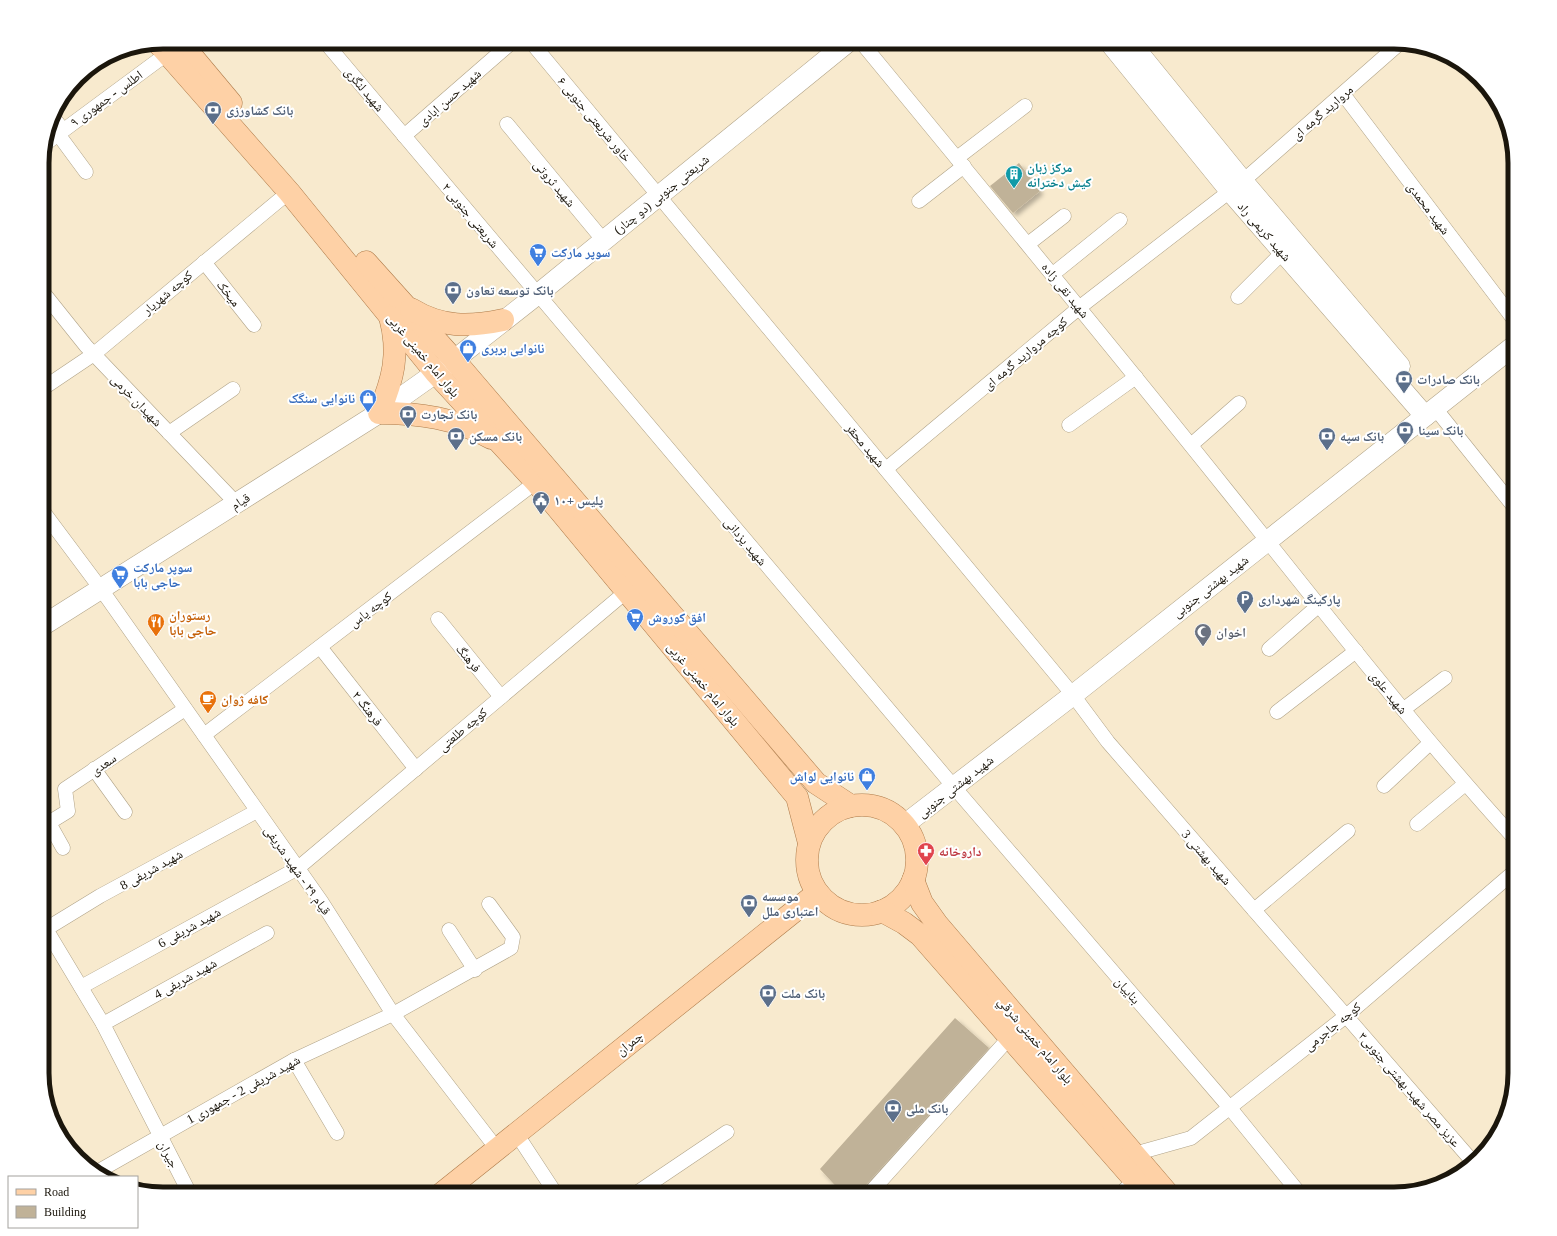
<svg xmlns="http://www.w3.org/2000/svg" width="1557" height="1236" font-family="'Times New Roman','Noto Naskh Arabic',serif">
	<style>
		.building { fill: #c0b298; filter: url(#shadow) }
		.lines { fill: none; stroke-linecap: round; stroke-linejoin: round }
		.street-casing { stroke: #b0a388; stroke-width: 15 }
		.secondary-casing { stroke: #b0a388; stroke-width: 21 }
		.primary-casing { stroke: #ae7b4a; stroke-width: 23 }
		.street { stroke: #fff; stroke-width: 14 }
		.secondary { stroke: #fff; stroke-width: 20 }
		.primary { stroke: #fed1a6; stroke-width: 22 }
		.labels { text-anchor: middle; stroke-width: 4; stroke-linejoin: round; paint-order: stroke }
		.street-label { font-size: 13px; fill: #1b160c; stroke: #fff }
		.service-label { font-size: 13px; font-weight: bold; fill: #4e5e75; stroke: #fff; text-anchor: start }
		.culture-label { font-size: 13px; font-weight: bold; fill: #0d838f; stroke: #fff; text-anchor: start }
		.shop-label { font-size: 13px; font-weight: bold; fill: #366cbe; stroke: #fff; text-anchor: start }
		.food-label { font-size: 13px; font-weight: bold; fill: #c56008; stroke: #fff; text-anchor: start }
		.worship-label { font-size: 13px; font-weight: bold; fill: #5b616d; stroke: #fff; text-anchor: start }
		.health-label { font-size: 13px; font-weight: bold; fill: #be3a42; stroke: #fff; text-anchor: start }
		.rim { fill: none; stroke: #1b160c; stroke-width: 5 }
	</style>
	<defs>
		<filter id="shadow"><feDropShadow dx="3.5" dy="3.5" stdDeviation="2" flood-color="#0004"/></filter>
	</defs>
	<rect width="100%" height="100%" fill="#f8eace"/>
	<g class="building">
		<polygon points="1019,163 1040,191 1013,213 990,186"/>
		<polygon points="955,1018 989,1048 863,1188 861,1194 843,1194 820,1169"/>
	</g>
	<g class="lines">
		<defs>
			<g id="street">
				<polyline points="325,42 954,787 1230,1108 1300,1194"/>
				<polyline points="531,42 1073,695 1108,742 1473,1162"/>
				<path d="M861,42C983,190 1105,338 1225,488C1320,606 1413,727 1515,839"/>
				<polyline points="1343,94 1515,321"/>
				<polyline points="53,117 63,130"/>
				<polyline points="507,124 604,241"/>
				<polyline points="58,134 86,172"/>
				<polyline points="404,136 512,42"/>
				<polyline points="45,144 168,53"/>
				<polyline points="957,158 1025,106"/>
				<polyline points="919,201 964,166"/>
				<polyline points="1028,244 1064,216"/>
				<polyline points="204,262 254,325"/>
				<polyline points="1053,274 1120,220"/>
				<polyline points="42,291 86,346 237,504"/>
				<polyline points="1238,297 1283,252"/>
				<polyline points="42,389 94,354 289,192"/>
				<polyline points="1435,408 1515,508"/>
				<polyline points="1069,425 1136,377"/>
				<polyline points="169,433 233,389"/>
				<polyline points="1191,445 1239,403"/>
				<polyline points="886,469 1080,307 1243,181 1400,43"/>
				<polyline points="42,510 101,589 321,901 393,1014 497,1149"/>
				<polyline points="438,619 501,697"/>
				<polyline points="320,647 416,769"/>
				<polyline points="1269,649 1318,606"/>
				<polyline points="1404,709 1445,678"/>
				<polyline points="1277,712 1356,651"/>
				<polyline points="204,735 536,482"/>
				<polyline points="94,769 125,812"/>
				<polyline points="1384,786 1430,743"/>
				<polyline points="49,823 63,848"/>
				<polyline points="1417,824 1465,784"/>
				<polyline points="42,827 68,811 65,789 185,709"/>
				<polyline points="1254,910 1348,831"/>
				<polyline points="449,930 475,970"/>
				<polyline points="81,987 298,868 627,591"/>
				<polyline points="103,1024 267,933"/>
				<polyline points="294,1060 337,1133"/>
				<polyline points="516,1133 556,1194"/>
				<polyline points="1134,1154 1191,1138 1346,1016 1515,871"/>
				<polyline points="97,1172 294,1060 393,1014 511,948 513,937 489,904"/>
				<polyline points="190,1194 103,1024 46,929 100,896 257,811"/>
				<polyline points="635,1194 727,1132"/>
				<polyline points="869,1194 1010,1037"/>
				<polyline points="1120,1194 1135,1180"/>
			</g>
			<g id="secondary">
				<polyline points="1109,42 1229,190 1425,416"/>
				<polyline points="1130,42 1243,181 1400,366"/>
				<polyline points="42,626 379,413 454,360 538,294 848,42"/>
				<polyline points="904,825 1073,695 1515,345"/>
			</g>
			<g id="primary">
				<polyline points="180,42 231,103"/>
				<polyline points="158,43 289,192 436,373 536,482 797,797 809,843"/>
				<polyline points="366,262 454,360 816,783 851,806"/>
				<path d="M411,309C442,328 470,327 503,320"/>
				<path d="M390,317C400,354 393,379 379,413C419,413 456,418 491,438"/>
				<circle cx="862" cy="860" r="55"/>
				<polyline points="913,880 922,903 937,924 1168,1194"/>
				<polyline points="882,911 904,923 920,935 1147,1194"/>
				<polyline points="441,1194 817,893"/>
			</g>
		</defs>
		<use href="#street" class="street-casing"/>
		<use href="#secondary" class="secondary-casing"/>
		<use href="#primary" class="primary-casing"/>
		<use href="#street" class="street"/>
		<use href="#secondary" class="secondary"/>
		<use href="#primary" class="primary"/>
	</g>
	<defs>
		<symbol id="bank-pin" viewBox="-11 -11 22 30"><path d="M0 17L-7.5 6A9.5 9.5 0 1 1 7.5 6Z" fill="#5c6f8a" stroke="#fff"/><path d="M-6-4H6V4H-6ZM0-2.3a2.3 2.3 0 1 0 0 4.6a2.3 2.3 0 1 0 0-4.6Z" fill="#fff"/></symbol>
		<symbol id="building-pin" viewBox="-11 -11 22 30"><path d="M0 17L-7.5 6A9.5 9.5 0 1 1 7.5 6Z" fill="#0f9aa8" stroke="#fff"/><path d="M-4-6H4V6H1V3H-1V6H-4ZM-2.5-4.3h1.7v1.8h-1.7ZM.8-4.3h1.7v1.8H.8ZM-2.5-1h1.7V.8h-1.7ZM.8-1h1.7V.8H.8Z" fill="#fff"/></symbol>
		<symbol id="supermarket-pin" viewBox="-11 -11 22 30"><path d="M0 17L-7.5 6A9.5 9.5 0 1 1 7.5 6Z" fill="#3f7fe0" stroke="#fff"/><path d="M-6-5.5h2.5l.6 2H6L4.5 2H-2.5L-4.4-4H-6ZM-1.5 3.2a1.3 1.3 0 1 0 .1 0ZM3 3.2a1.3 1.3 0 1 0 .1 0Z" fill="#fff"/></symbol>
		<symbol id="shop-pin" viewBox="-11 -11 22 30"><path d="M0 17L-7.5 6A9.5 9.5 0 1 1 7.5 6Z" fill="#3f7fe0" stroke="#fff"/><path d="M-5-2.5h2.3a2.7 3.5 0 0 1 5.4 0H5L5.5 6h-11ZM-1.5-2.5h3a1.5 2.3 0 0 0-3 0Z" fill="#fff"/></symbol>
		<symbol id="civic-pin" viewBox="-11 -11 22 30"><path d="M0 17L-7.5 6A9.5 9.5 0 1 1 7.5 6Z" fill="#5c6f8a" stroke="#fff"/><path d="M-.6-6.5H3V-4.5H.6V-3L4-1V1h2V6H-6V1h2V-1L-.6-3ZM-1.2 2.5V6h2.4V2.5Z" fill="#fff"/></symbol>
		<symbol id="parking-pin" viewBox="-11 -11 22 30"><path d="M0 17L-7.5 6A9.5 9.5 0 1 1 7.5 6Z" fill="#5c6f8a" stroke="#fff"/><path d="M-3.5-5.5H1a3.5 3.5 0 0 1 0 7H-1V5.5H-3.5ZM-1-3.4V-.6H.8a1.4 1.4 0 0 0 0-2.8Z" fill="#fff"/></symbol>
		<symbol id="restaurant-pin" viewBox="-11 -11 22 30"><path d="M0 17L-7.5 6A9.5 9.5 0 1 1 7.5 6Z" fill="#e8710a" stroke="#fff"/><path d="M-5-6h1v4h1v-4h1v4h1v-4h1v5L-1.5 .5V6h-2V.5L-5-1ZM5-6V6H3V1.5H1.5Q1.5-4 5-6Z" fill="#fff"/></symbol>
		<symbol id="mosque-pin" viewBox="-11 -11 22 30"><path d="M0 17L-7.5 6A9.5 9.5 0 1 1 7.5 6Z" fill="#6b7280" stroke="#fff"/><path d="M3.5-4.9A6 6 0 1 0 3.5 4.9A5 5 0 1 1 3.5-4.9Z" fill="#fff"/></symbol>
		<symbol id="cafe-pin" viewBox="-11 -11 22 30"><path d="M0 17L-7.5 6A9.5 9.5 0 1 1 7.5 6Z" fill="#e8710a" stroke="#fff"/><path d="M-5.5-4.5H6V0H3Q3 3.5 0 3.5H-2.5Q-5.5 3.5-5.5 0ZM3-3.2v2h1.7v-2ZM-6 4.5H4V6H-6Z" fill="#fff"/></symbol>
		<symbol id="pharmacy-pin" viewBox="-11 -11 22 30"><path d="M0 17L-7.5 6A9.5 9.5 0 1 1 7.5 6Z" fill="#e0444e" stroke="#fff"/><path d="M-2-6h4v4h4v4h-4v4h-4v-4h-4v-4h4Z" fill="#fff"/></symbol>
	</defs>
	<g fill-rule="evenodd">
		<use href="#bank-pin" x="203" y="100" width="20" height="27"/>
		<use href="#building-pin" x="1004" y="164" width="20" height="27"/>
		<use href="#supermarket-pin" x="528" y="242" width="20" height="27"/>
		<use href="#bank-pin" x="443" y="280" width="20" height="27"/>
		<use href="#shop-pin" x="458" y="338" width="20" height="27"/>
		<use href="#bank-pin" x="1394" y="369" width="20" height="27"/>
		<use href="#shop-pin" x="358" y="388" width="20" height="27"/>
		<use href="#bank-pin" x="398" y="404" width="20" height="27"/>
		<use href="#bank-pin" x="1395" y="420" width="20" height="27"/>
		<use href="#bank-pin" x="446" y="426" width="20" height="27"/>
		<use href="#bank-pin" x="1317" y="426" width="20" height="27"/>
		<use href="#civic-pin" x="531" y="490" width="20" height="27"/>
		<use href="#supermarket-pin" x="110" y="564" width="20" height="27"/>
		<use href="#parking-pin" x="1235" y="589" width="20" height="27"/>
		<use href="#supermarket-pin" x="625" y="607" width="20" height="27"/>
		<use href="#restaurant-pin" x="146" y="612" width="20" height="27"/>
		<use href="#mosque-pin" x="1193" y="622" width="20" height="27"/>
		<use href="#cafe-pin" x="198" y="689" width="20" height="27"/>
		<use href="#shop-pin" x="857" y="766" width="20" height="27"/>
		<use href="#pharmacy-pin" x="916" y="841" width="20" height="27"/>
		<use href="#bank-pin" x="739" y="893" width="20" height="27"/>
		<use href="#bank-pin" x="758" y="983" width="20" height="27"/>
		<use href="#bank-pin" x="883" y="1098" width="20" height="27"/>
	</g>
	<g class="labels">
		<g class="street-label">
			<text transform="translate(365 89) rotate(50)" y="5">شهید لنگری</text>
			<text transform="translate(449 97) rotate(-41)" y="5">شهید حسن ابادی</text>
			<text transform="translate(106 98) rotate(-36)" y="5">اطلس - جمهوری ۹</text>
			<text transform="translate(1322 112) rotate(-41)" y="5">مروارید گرمه ای</text>
			<text transform="translate(595 119) rotate(50)" y="5">خاور شریعتی جنوبی ۶</text>
			<text transform="translate(555 183) rotate(50)" y="5">شهید ثروتی</text>
			<text transform="translate(661 194) rotate(-39)" y="5">شریعتی جنوبی (دو چنار)</text>
			<text transform="translate(1429 208) rotate(53)" y="5">شهید محمدی</text>
			<text transform="translate(471 215) rotate(50)" y="5">شریعتی جنوبی ۲</text>
			<text transform="translate(1265 231) rotate(49)" y="5">شهید کریمی راد</text>
			<text transform="translate(1066 290) rotate(51)" y="5">شهید نقی زاده</text>
			<text transform="translate(167 292) rotate(-40)" y="5">کوچه شهریار</text>
			<text transform="translate(229 293) rotate(51)" y="5">میخک</text>
			<text transform="translate(1025 353) rotate(-40)" y="5">کوچه مروارید گرمه ای</text>
			<text transform="translate(424 355) rotate(50)" y="5">بلوار امام خمینی غربی</text>
			<text transform="translate(137 400) rotate(46)" y="5">شهیدان خرمی</text>
			<text transform="translate(866 445) rotate(50)" y="5">شهید محقر</text>
			<text transform="translate(240 501) rotate(-32)" y="5">قیام</text>
			<text transform="translate(746 541) rotate(50)" y="5">شهید یزدانی</text>
			<text transform="translate(1210 586) rotate(-38)" y="5">شهید بهشتی جنوبی</text>
			<text transform="translate(370 609) rotate(-37)" y="5">کوچه یاس</text>
			<text transform="translate(469 658) rotate(51)" y="5">فرهنگ</text>
			<text transform="translate(704 684) rotate(50)" y="5">بلوار امام خمینی غربی</text>
			<text transform="translate(1389 692) rotate(51)" y="5">شهید علوی</text>
			<text transform="translate(368 708) rotate(52)" y="5">فرهنگ ۲</text>
			<text transform="translate(462 729) rotate(-40)" y="5">کوچه طلعتی</text>
			<text transform="translate(103 764) rotate(-34)" y="5">سعدی</text>
			<text transform="translate(955 786) rotate(-38)" y="5">شهید بهشتی جنوبی</text>
			<text transform="translate(1207 857) rotate(49)" y="5">شهید بهشتی 3</text>
			<text transform="translate(151 869) rotate(-29)" y="5">شهید شریفی 8</text>
			<text transform="translate(298 870) rotate(55)" y="5">قیام ۲۹ - شهید شریفی</text>
			<text transform="translate(189 927) rotate(-29)" y="5">شهید شریفی 6</text>
			<text transform="translate(185 978) rotate(-29)" y="5">شهید شریفی 4</text>
			<text transform="translate(1128 990) rotate(49)" y="5">بناییان</text>
			<text transform="translate(1332 1026) rotate(-39)" y="5">کوچه جاجرمی</text>
			<text transform="translate(1036 1040) rotate(50)" y="5">بلوار امام خمینی شرقي</text>
			<text transform="translate(629 1043) rotate(-39)" y="5">چمران</text>
			<text transform="translate(243 1089) rotate(-29)" y="5">شهید شریفی 2 - جمهوری 1</text>
			<text transform="translate(1410 1089) rotate(49)" y="5">عزیز مصر شهید بهشتی جنوبی۳</text>
			<text transform="translate(169 1154) rotate(62)" y="5">جیران</text>
		</g>
		<g class="service-label">
			<text x="226" y="115">بانک کشاورزی</text>
			<text x="466" y="295">بانک توسعه تعاون</text>
			<text x="1417" y="384">بانک صادرات</text>
			<text x="421" y="419">بانک تجارت</text>
			<text x="1418" y="435">بانک سینا</text>
			<text x="469" y="441">بانک مسکن</text>
			<text x="1340" y="441">بانک سپه</text>
			<text x="554" y="505">پلیس +۱۰</text>
			<text x="1258" y="604">پارکینگ شهرداری</text>
			<text x="762" y="901">موسسه<tspan x="762" dy="15">اعتباری ملل</tspan></text>
			<text x="781" y="998">بانک ملت</text>
			<text x="906" y="1113">بانک ملی</text>
		</g>
		<g class="culture-label">
			<text x="1027" y="172">مرکز زبان<tspan x="1027" dy="15">کیش دخترانه</tspan></text>
		</g>
		<g class="shop-label">
			<text x="551" y="257">سوپر مارکت</text>
			<text x="481" y="353">نانوایی بربری</text>
			<text x="355" y="403" text-anchor="end">نانوایی سنگک</text>
			<text x="133" y="572">سوپر مارکت<tspan x="133" dy="15">حاجی بابا</tspan></text>
			<text x="648" y="622">افق کوروش</text>
			<text x="854" y="781" text-anchor="end">نانوایی لواش</text>
		</g>
		<g class="food-label">
			<text x="169" y="620">رستوران<tspan x="169" dy="15">حاجی بابا</tspan></text>
			<text x="221" y="704">کافه ژوان</text>
		</g>
		<g class="worship-label">
			<text x="1216" y="637">اخوان</text>
		</g>
		<g class="health-label">
			<text x="939" y="856">داروخانه</text>
		</g>
	</g>
	<path d="M0 0H1557V1236H0ZM163 49H1394A114 114 0 0 1 1508 163V1073A114 114 0 0 1 1394 1187H163A114 114 0 0 1 49 1073V163A114 114 0 0 1 163 49Z" fill="#fff" fill-rule="evenodd"/>
	<path class="rim" d="M163 49H1394A114 114 0 0 1 1508 163V1073A114 114 0 0 1 1394 1187H163A114 114 0 0 1 49 1073V163A114 114 0 0 1 163 49Z"/>
	<rect x="8" y="1176" width="130" height="52" fill="#ffffff" stroke="#a4a29e"/>
	<rect x="16" y="1189" width="20" height="6" fill="#fed1a6" stroke="#a4a29e"/>
	<text x="44" y="1196" font-size="12" fill="#1b160c">Road</text>
	<rect x="16" y="1206" width="20" height="12" fill="#c0b298" stroke="#a4a29e"/>
	<text x="44" y="1216" font-size="12" fill="#1b160c">Building</text>
</svg>
